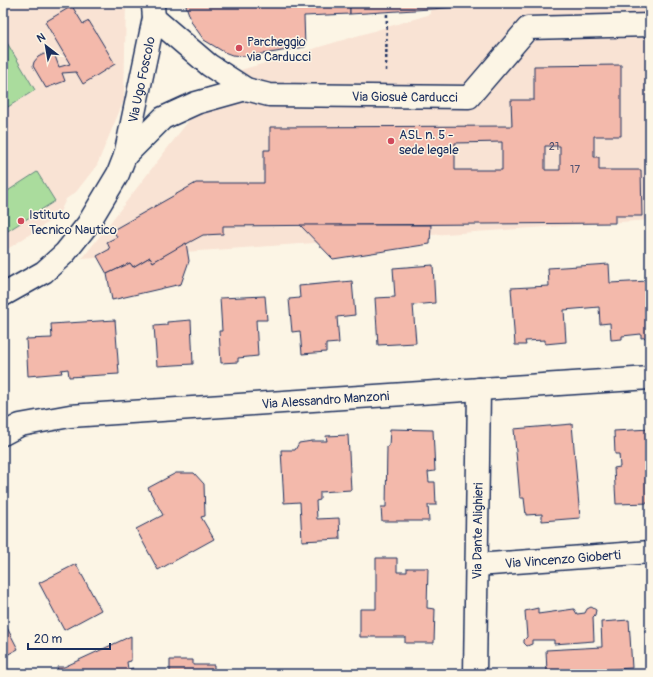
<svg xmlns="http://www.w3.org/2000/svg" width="653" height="677" font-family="Pangolin,sans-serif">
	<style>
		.built { fill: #f9e3d4 }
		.green { fill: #aadc9d; stroke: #62867e }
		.building { fill: #f3b9ab; stroke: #1b2f5e; fill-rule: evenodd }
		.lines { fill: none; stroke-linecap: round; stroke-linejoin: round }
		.street-casing { stroke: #1b2f5e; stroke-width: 25 }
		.path { stroke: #1b2f5e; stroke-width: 2.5; stroke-dasharray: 3 3; stroke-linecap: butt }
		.street { stroke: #fcf5e5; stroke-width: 22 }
		.poi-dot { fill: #d1495b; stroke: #fcf5e5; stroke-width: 1.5 }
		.labels { text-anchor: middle; stroke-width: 3; stroke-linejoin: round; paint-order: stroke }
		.number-label { font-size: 11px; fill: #515271 }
		.poi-label { font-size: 13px; fill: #1b2f5e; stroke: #fcf5e5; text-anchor: start }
		.street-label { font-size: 13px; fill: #1b2f5e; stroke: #fcf5e5 }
	</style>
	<rect width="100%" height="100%" fill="#fcf5e5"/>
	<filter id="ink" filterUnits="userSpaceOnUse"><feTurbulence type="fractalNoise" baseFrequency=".025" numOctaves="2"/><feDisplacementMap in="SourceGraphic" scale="8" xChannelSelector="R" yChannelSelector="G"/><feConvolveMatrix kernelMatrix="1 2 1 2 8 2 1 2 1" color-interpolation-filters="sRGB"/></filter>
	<g filter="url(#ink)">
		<g class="built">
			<polygon points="3,3 126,3 124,100 97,165 76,192 66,199 58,216 3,252"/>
			<polygon points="430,3 650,3 650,220 82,259 224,75 431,14"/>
		</g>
		<g class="green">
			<polygon points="3,36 35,90 3,110"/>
			<polygon points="37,172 55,201 3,234 3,194"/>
		</g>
		<g class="building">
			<polygon points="185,3 350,3 350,14 304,16 305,47 270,53 245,56 232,55 224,52 204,40 192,23"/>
			<polygon points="350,3 527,3 350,14"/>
			<polygon points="72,6 83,24 89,21 115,64 83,84 76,72 62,73 65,81 46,88 33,66 34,62 38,57 44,54 49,54 55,56 59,67 70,64 45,22"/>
			<path d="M621,65V136H594V157H599V170H641L642,216H615V223L223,226V234L203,235L153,262L150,257L133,267L130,263L107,274L97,256L110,249L107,242L117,237L113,230L196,183H264V150H270V127L512,126L511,100H534V66ZM502,142V170H455V143ZM545,146H560V170H545Z"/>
			<polygon points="300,225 431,225 430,244 333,259"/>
			<polygon points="186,243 189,261 181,284 112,300 107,274 130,263 133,267 150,257 153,262"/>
			<polygon points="609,264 610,283 649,281 650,297 650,337 641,338 641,334 622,336 622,339 611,340 610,323 600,324 599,307 564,310 566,342 545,344 545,340 525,341 526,345 515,345 511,288 549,286 548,268"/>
			<polygon points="433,265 435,303 413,305 416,343 378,345 375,298 395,297 393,268"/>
			<polygon points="352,281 355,315 337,317 339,343 326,344 326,352 302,354 300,331 292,332 289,299 300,298 299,286"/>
			<polygon points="265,296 267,320 256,320 258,356 238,358 238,362 221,363 219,331 222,331 220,298"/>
			<polygon points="115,320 119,374 69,377 68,369 61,370 62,373 28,376 26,339 52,338 51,324"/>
			<polygon points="191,320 193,364 157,366 154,326 167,325 167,322"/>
			<polygon points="572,424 580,518 542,521 542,514 526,515 524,498 520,498 514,429"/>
			<polygon points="390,429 433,430 435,471 428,472 429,482 435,482 436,505 428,505 429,521 382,521 381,507 386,507 387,447 389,446"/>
			<polygon points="650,429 650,503 616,504 614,468 620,467 619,454 615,454 614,431"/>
			<polygon points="348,435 351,490 320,492 320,500 316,501 317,519 339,518 340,539 302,541 300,502 284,503 281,450 295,450 299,443 312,441 327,441 326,436"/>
			<polygon points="176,473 194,473 204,484 205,516 201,517 214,539 158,570 136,529 163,515 148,488"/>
			<polygon points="376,558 397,558 397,572 407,572 407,568 428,568 427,608 435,609 434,643 405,643 405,637 360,637 360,609 376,609"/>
			<polygon points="76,564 101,610 64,630 39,583"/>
			<polygon points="591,607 593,608 596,610 595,615 593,617 594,641 554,644 554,640 532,640 532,644 527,646 524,643 524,640 527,637 525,611 538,608 538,614 574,609 577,614 585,613 587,609"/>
			<polygon points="3,620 18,649 3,657"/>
			<polygon points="629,620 632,668 547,673 546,650 602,647 601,622"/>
			<polygon points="645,630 650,630 650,651 647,651"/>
			<polygon points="131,636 131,661 127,662 128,669 133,668 129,674 59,674 57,667 64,667"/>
			<polygon points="170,660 193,660 193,665 214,665 214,674 170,674"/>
		</g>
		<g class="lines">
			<defs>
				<g id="street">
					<path id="s1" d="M154,18L209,65L246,89L269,95L469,97L528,28L650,25"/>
					<polyline points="125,156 163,118 196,103 246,89"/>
					<path id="s2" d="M3,295L44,272L65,253L88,224L118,174L125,156L154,18L153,6"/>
					<path id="s3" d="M3,434L20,425L70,416L650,378"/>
					<path id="s4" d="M477,565L650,552"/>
					<path id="s5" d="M475,674L479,389"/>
				</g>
			</defs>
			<use href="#street" class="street-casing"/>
			<polyline class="path" points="386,71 387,12"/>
			<use href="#street" class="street"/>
		</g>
	</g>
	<g class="poi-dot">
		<circle cx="239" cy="48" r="4"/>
		<circle cx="391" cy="141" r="4"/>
		<circle cx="21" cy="221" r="4"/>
	</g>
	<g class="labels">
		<g class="number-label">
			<text x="554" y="150">21</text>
			<text x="575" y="173">17</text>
		</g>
		<g class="poi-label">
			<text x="247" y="46">Parcheggio<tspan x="247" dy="15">via Carducci</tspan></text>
			<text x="399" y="139">ASL n. 5 -<tspan x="399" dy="15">sede legale</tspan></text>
			<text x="29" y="219">Istituto<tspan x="29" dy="15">Tecnico Nautico</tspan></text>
		</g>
		<g class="street-label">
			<text dy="5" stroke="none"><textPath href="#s2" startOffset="268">Via Ugo Foscolo</textPath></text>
			<text dy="5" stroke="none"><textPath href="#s1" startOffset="276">Via Giosuè Carducci</textPath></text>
			<text dy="5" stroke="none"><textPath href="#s3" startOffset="326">Via Alessandro Manzoni</textPath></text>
			<text dy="5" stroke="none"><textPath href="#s5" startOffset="143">Via Dante Alighieri</textPath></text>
			<text dy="5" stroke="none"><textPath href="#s4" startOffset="86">Via Vincenzo Gioberti</textPath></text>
		</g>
	</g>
	<rect width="653" height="677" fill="none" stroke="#fcf5e5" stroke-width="16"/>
	<rect x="8" y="8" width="637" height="661" fill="none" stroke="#1b2f5e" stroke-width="1.5" filter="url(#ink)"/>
	<g transform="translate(46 46) rotate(329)" stroke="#fcf5e5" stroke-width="3" paint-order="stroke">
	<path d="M0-3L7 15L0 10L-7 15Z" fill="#1b2f5e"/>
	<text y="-6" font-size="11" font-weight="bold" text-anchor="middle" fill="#1b2f5e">N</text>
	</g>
	<path d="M28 643v6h82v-6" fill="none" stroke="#1b2f5e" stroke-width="2"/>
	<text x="34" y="643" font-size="12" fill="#1b2f5e" stroke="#fcf5e5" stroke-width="3" paint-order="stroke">20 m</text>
</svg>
